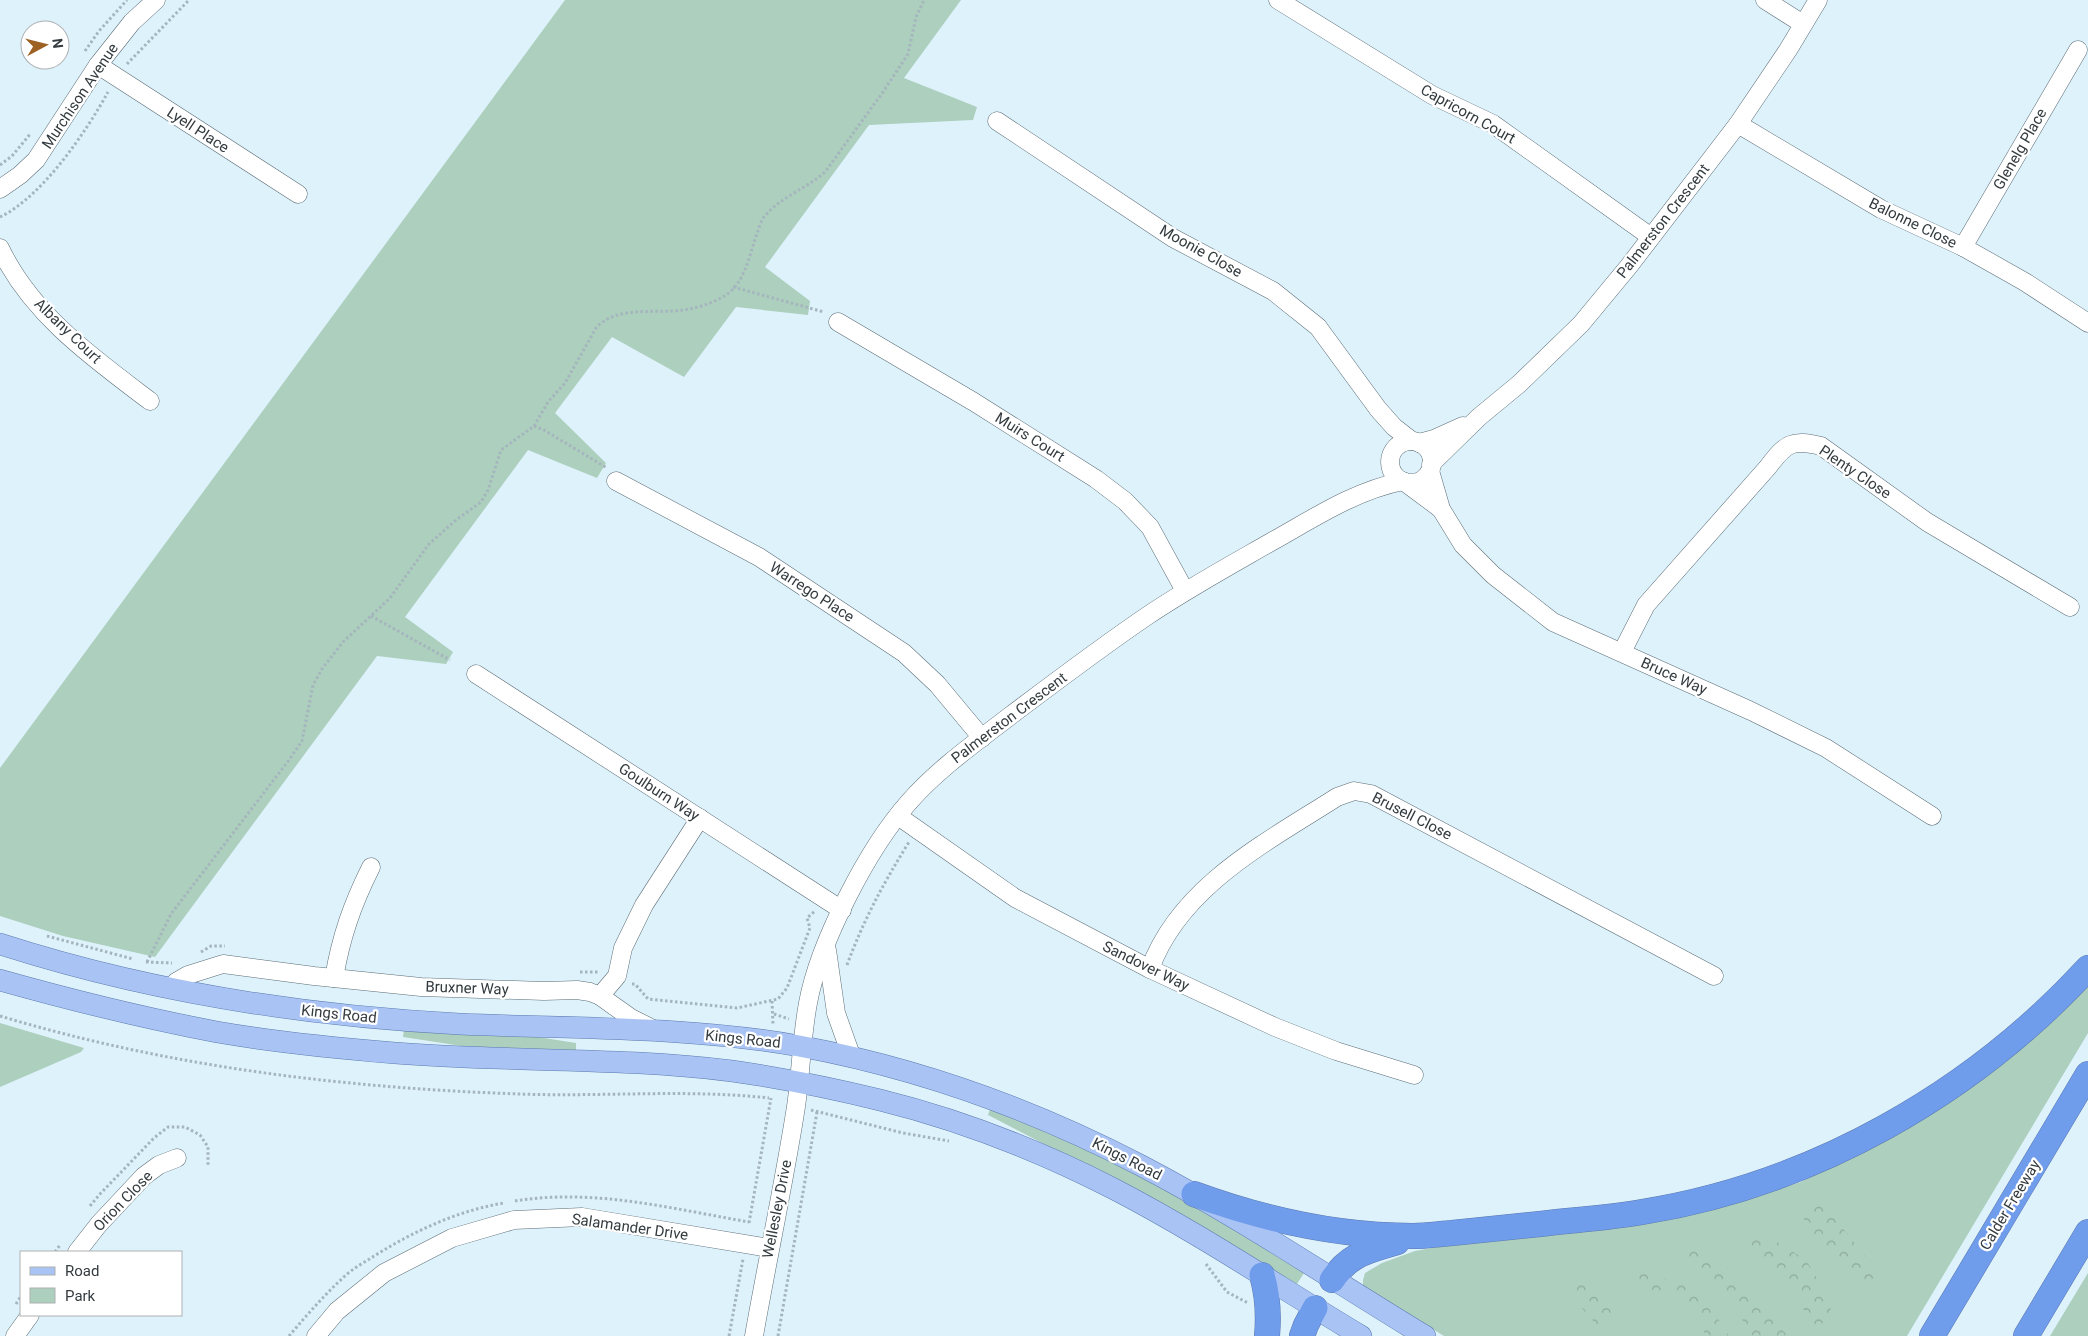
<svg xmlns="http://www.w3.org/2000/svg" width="2088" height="1336" font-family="Roboto,sans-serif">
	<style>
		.green { fill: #adcfbd }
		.forest { fill: url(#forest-crowns) }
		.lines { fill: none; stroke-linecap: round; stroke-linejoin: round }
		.minor-casing { stroke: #5c6d76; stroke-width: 19 }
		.major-casing { stroke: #5b7aaf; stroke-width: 22 }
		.highway-casing { stroke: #5b7aaf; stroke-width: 26 }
		.path { stroke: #a5b5bd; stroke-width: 3; stroke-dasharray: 2.5 2.5; stroke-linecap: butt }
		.minor { stroke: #fff; stroke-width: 18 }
		.major { stroke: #a9c4f4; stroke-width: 21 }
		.highway { stroke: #709cec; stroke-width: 25 }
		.labels { text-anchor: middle; stroke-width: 4.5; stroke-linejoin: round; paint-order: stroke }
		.street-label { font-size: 15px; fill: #333b3f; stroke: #fff }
	</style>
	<defs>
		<pattern id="forest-crowns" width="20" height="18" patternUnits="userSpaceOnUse" patternTransform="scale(1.25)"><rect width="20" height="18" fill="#adcfbd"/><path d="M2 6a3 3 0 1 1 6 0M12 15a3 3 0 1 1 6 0" fill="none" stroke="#8da99b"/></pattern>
	</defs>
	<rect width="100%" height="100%" fill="#def2fc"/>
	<g class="green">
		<polygon points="565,0 961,0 904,78 977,107 973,120 869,125 765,267 810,301 808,315 736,307 684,377 612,337 555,413 606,463 597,478 528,450 405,617 453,652 446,664 377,656 155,957 63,936 0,916 0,768"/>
		<polygon points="2088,984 2088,1033 1907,1336 1444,1336 1363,1286 1363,1280 1365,1273 1382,1263 1415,1251 1454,1244 1684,1216 1801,1182 1912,1126 2006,1062 2050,1023"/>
		<polygon points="0,1023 84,1048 81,1052 0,1087"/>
		<polygon points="404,1029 525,1035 576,1043 576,1051 475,1048 403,1037"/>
		<polygon points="990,1109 1105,1157 1177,1196 1304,1273 1297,1284 1071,1158 988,1115"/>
		<polygon points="2088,1273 2088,1336 2050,1336"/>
	</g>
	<g class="forest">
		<path d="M1819,1206L1824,1207L1830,1212L1872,1265L1875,1276L1866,1285L1860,1286L1852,1279L1805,1227C1802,1213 1807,1209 1819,1206Z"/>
		<path d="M1757,1233L1769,1237L1806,1260L1829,1299L1831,1312L1829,1317L1818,1327L1810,1323C1800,1303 1791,1275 1771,1264C1762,1260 1754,1258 1746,1252L1743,1242C1746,1235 1749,1234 1757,1233Z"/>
		<path d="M1689,1248C1714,1248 1746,1285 1762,1303C1772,1315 1777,1327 1789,1336H1753L1719,1285L1709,1275L1685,1258V1250Z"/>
		<path d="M1630,1267L1682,1284L1704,1297L1729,1336H1706C1697,1316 1683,1301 1662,1293C1651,1289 1639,1287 1628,1281L1627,1271Z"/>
		<path d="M1590,1281C1599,1286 1608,1295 1613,1304C1619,1316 1609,1331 1596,1324L1571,1296V1290L1574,1286Z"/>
	</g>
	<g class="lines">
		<defs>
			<g id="minor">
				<polyline points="1278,0 1432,95 1493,124 1651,237"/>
				<polyline points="1765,0 1803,24"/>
				<polyline points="98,65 298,194"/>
				<polyline points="997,121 1173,238 1273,291 1318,327 1378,409 1394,427 1412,441"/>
				<polyline points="1738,124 1881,209 1963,247 2025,282 2088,323"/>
				<polyline points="0,189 20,175 36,160 98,65 132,22 156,0"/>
				<polyline points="1963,247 2078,50"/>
				<path d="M0,248C31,314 93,358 150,401"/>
				<polyline points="838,322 974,402 1096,479 1125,501 1150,527 1185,591"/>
				<circle cx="1411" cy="462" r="21"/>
				<polyline points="1419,443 1434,439 1463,426"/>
				<polyline points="1431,464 1479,417 1519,384 1581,324 1629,266 1738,124 1788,50 1818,0"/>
				<polyline points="1430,471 1441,509 1463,545 1493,575 1553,622 1751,711 1826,748 1932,816"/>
				<polyline points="616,481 759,557 904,653 937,684 982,738"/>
				<polyline points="1406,483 1441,509"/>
				<path d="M1622,652L1646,605L1768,467C1786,443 1792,439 1821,446L1927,522L2070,607"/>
				<polyline points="476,674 842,910"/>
				<polyline points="898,816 1015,898 1150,969 1275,1027 1336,1051 1414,1075"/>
				<polyline points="827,950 836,1013 852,1058"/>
				<path d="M1150,969C1180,886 1267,842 1337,797L1354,791L1371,794L1714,976"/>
				<path d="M334,978C341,937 352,905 371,867"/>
				<polyline points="171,988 176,982 188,975 223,964 314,976 421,987 544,991 577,990 590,992 600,996 631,1018 653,1029"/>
				<polyline points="600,996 617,976 623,948 644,905 700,818"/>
				<polyline points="77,1252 99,1224 144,1176 159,1165 177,1158"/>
				<polyline points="15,1336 30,1315"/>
				<polyline points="316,1336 337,1311 384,1273 452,1238 514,1220 582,1217 770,1248"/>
				<path d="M754,1336C767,1262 783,1188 795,1113C801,1077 801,1040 808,1003C819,943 868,848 909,802C938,769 975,743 1010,716C1055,682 1100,648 1147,616C1187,589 1229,566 1271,542C1314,518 1354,491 1403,481"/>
			</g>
			<g id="major">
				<path d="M0,944C149,992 305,1016 460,1024C573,1029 688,1026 799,1046C918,1068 1034,1110 1140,1165C1238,1216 1331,1279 1425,1336"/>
				<path d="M0,980C71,1000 144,1018 217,1032C275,1042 335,1048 395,1053C507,1062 620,1057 732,1071C781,1078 831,1088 880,1100C961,1120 1040,1151 1114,1189C1199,1233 1279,1287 1361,1336"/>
			</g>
			<g id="highway">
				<path d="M1194,1194C1265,1220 1337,1236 1413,1236C1426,1236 1439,1234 1452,1233C1481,1230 1510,1227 1540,1224C1573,1220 1608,1218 1642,1212C1812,1185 1972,1094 2088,968"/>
				<path d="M1262,1275C1268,1296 1269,1314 1267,1336"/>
				<path d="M1332,1280C1350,1253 1369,1251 1397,1242"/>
				<polyline points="1302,1336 1306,1325 1315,1308"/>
				<polyline points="1932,1336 2088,1074"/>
				<polyline points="2026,1336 2088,1232"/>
			</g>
		</defs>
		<use href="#minor" class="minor-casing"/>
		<use href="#major" class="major-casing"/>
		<use href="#highway" class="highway-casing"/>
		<g class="path">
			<polyline points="85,51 99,31 127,0"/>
			<polyline points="127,64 189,0"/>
			<polyline points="0,165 12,156 31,133"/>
			<path d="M0,217C42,197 86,132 108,92"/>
			<polyline points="733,287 824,312"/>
			<polyline points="534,426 544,430 607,468"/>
			<polyline points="371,616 450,660"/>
			<polyline points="47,936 133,959"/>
			<polyline points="201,952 211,946 225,946"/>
			<polyline points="146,962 172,963"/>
			<path d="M147,962L171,914L289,760L302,741L313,685L322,669L343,642L390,598L429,544L456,520L481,502L488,490L501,450L534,426L548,402L565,383L596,328C616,305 656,314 683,310C698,308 713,303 726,295C746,282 750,251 758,231C759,227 761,221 764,217C780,197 806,189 825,172L883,92L908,54L916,17L924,0"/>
			<path d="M847,965C864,919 883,884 909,842"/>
			<polyline points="580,972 598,972"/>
			<polyline points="632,984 635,984 648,999 737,1008 778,999 787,988 810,928 807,918 815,911"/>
			<polyline points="772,1001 773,1025"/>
			<polyline points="774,1014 789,1019"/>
			<path d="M0,1016C170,1067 343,1088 520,1094C603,1097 686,1089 769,1098"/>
			<polyline points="811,1110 903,1133 949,1141"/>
			<path d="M515,1201C594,1188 673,1209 749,1222"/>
			<polyline points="90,1206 100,1194 154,1138 168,1127 185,1127 200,1135 208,1147 208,1166"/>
			<polyline points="749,1223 771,1098"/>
			<polyline points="55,1252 60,1245"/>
			<polyline points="1206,1264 1227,1292 1248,1303"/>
			<polyline points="16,1304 21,1296"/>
			<path d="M289,1336C307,1315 325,1294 346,1275C354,1268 363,1263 371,1258C412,1232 456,1211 504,1203"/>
			<polyline points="729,1336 743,1259"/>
			<polyline points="778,1336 817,1112"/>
		</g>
		<use href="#minor" class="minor"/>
		<use href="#major" class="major"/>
		<use href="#highway" class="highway"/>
	</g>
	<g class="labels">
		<g class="street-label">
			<text transform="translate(80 96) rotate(-56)" y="5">Murchison Avenue</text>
			<text transform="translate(1468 114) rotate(29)" y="5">Capricorn Court</text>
			<text transform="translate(198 130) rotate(33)" y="5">Lyell Place</text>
			<text transform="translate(2020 149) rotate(-60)" y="5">Glenelg Place</text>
			<text transform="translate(1663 221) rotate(-52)" y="5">Palmerston Crescent</text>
			<text transform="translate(1913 223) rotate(26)" y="5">Balonne Close</text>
			<text transform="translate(1201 251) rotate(29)" y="5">Moonie Close</text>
			<text transform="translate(68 331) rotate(44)" y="5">Albany Court</text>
			<text transform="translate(1030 437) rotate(32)" y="5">Muirs Court</text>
			<text transform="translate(1855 472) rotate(34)" y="5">Plenty Close</text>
			<text transform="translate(812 592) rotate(33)" y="5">Warrego Place</text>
			<text transform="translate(1674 676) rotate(24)" y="5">Bruce Way</text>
			<text transform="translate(1009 718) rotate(-37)" y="5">Palmerston Crescent</text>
			<text transform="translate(659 792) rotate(33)" y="5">Goulburn Way</text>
			<text transform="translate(1412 816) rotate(27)" y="5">Brusell Close</text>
			<text transform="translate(1146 966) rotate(26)" y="5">Sandover Way</text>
			<text transform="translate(467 988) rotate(2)" y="5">Bruxner Way</text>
			<text transform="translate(339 1014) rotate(6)" y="5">Kings Road</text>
			<text transform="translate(743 1039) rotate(6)" y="5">Kings Road</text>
			<text transform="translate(1127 1159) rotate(27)" y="5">Kings Road</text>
			<text transform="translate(123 1201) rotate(-46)" y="5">Orion Close</text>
			<text transform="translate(2010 1205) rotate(-59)" y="5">Calder Freeway</text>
			<text transform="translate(777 1209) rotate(-79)" y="5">Wellesley Drive</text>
			<text transform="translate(630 1227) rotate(8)" y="5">Salamander Drive</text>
		</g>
	</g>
	<rect x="20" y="1251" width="162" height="65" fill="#ffffff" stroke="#adb1b2"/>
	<rect x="30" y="1267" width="25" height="8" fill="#a9c4f4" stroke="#adb1b2"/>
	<text x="65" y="1276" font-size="15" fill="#333b3f">Road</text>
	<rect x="30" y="1288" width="25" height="15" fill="#adcfbd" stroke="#adb1b2"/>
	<text x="65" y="1301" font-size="15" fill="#333b3f">Park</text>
	<g transform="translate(45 45) rotate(83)"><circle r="24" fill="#ffffff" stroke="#adb1b2"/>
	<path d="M0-4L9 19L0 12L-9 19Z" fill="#9d6123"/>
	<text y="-8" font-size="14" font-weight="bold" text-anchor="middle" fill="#333b3f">N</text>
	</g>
</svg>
